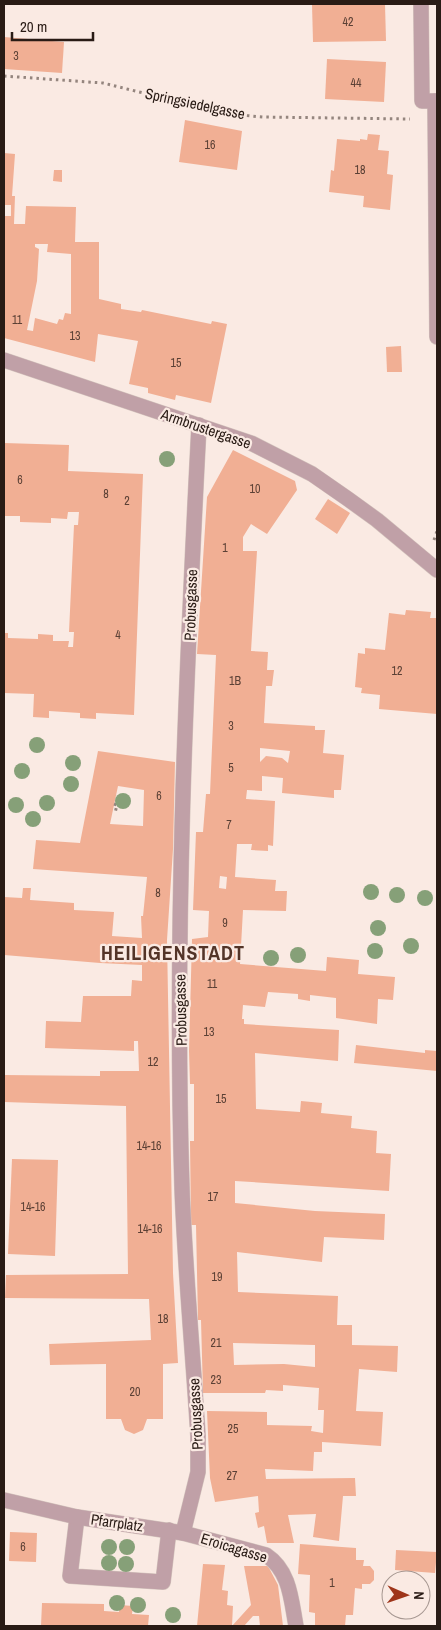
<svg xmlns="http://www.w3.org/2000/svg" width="441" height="1630" font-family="'Archivo Narrow',sans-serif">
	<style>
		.building { fill: #f1af94; fill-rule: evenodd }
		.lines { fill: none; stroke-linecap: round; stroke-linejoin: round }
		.lane-casing { stroke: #d4c5be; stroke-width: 16 }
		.street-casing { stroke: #d4c5be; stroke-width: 16 }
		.path { stroke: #94857e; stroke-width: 3; stroke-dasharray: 2.5 4; stroke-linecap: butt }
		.lane { stroke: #c0a0a7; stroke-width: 15 }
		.street { stroke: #c0a0a7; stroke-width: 15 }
		.tree { fill: #86a078 }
		.labels { text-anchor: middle; stroke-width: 4.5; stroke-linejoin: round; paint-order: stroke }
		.number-label { font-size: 12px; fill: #5b4035 }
		.street-label { font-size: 15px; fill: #291b15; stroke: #faeae3 }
		.district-label { font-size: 20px; font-weight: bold; letter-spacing: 1px; fill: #533428; stroke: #faeae3 }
	</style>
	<rect width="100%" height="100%" fill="#faeae3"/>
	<g class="building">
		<polygon points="312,4 385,4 386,41 313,42"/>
		<polygon points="4,37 64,42 62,73 4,69"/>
		<polygon points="327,59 386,62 384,102 325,99"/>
		<polygon points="185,120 242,131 237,170 179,162"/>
		<polygon points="368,134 380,135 378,150 389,151 387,174 393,175 390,210 363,207 364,196 329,192 331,170 334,171 337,139 360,141 360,139 367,140"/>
		<path d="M4,153L15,154L12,196H15L14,224H25L26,206L76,207L75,242H99V299L121,304V309L141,312L142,310L211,324L212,321L227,324L211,403L176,395L175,400L148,393V388L129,384L138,341L98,334L95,362L4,338V216H11V205H4ZM35,244H48L47,252L71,254V314L65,313L63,320L59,319L57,324L35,318L33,331L27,330L37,281L39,249L35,247Z"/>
		<polygon points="54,170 62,170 62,182 53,181"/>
		<polygon points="401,346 402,372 387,372 386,347"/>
		<polygon points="4,443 69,445 68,471 143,474 134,715 96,713 96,719 80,718 80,713 49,711 49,718 33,717 34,694 4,693 4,633 8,633 8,638 38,639 38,634 53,635 53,641 69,641 68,647 73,647 74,632 69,632 74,525 78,525 79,512 68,512 67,519 51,518 51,523 20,522 20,516 4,516"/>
		<path d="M233,450L295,481L297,490L267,534L251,524L243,537V551H257L251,651L268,652L267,670H274L272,686H266L264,723L315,726V730H325L323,753L344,755L341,790H334V798L282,793L283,778L262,776V791L247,790L246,799L275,801L273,846L268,845V851L251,850L252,844H237L235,877L276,880L275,891H287L286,911L243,910L240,964L326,971L327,957L359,960L358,974L395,977L393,1000L378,999L377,1024L336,1018V998L310,995V1001L298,999V994L268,992L265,1007L243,1005L242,1019H244V1024L339,1030L338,1061L255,1053L256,1109L300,1112L301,1101L322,1103L321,1113L352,1116L351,1128L377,1131L376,1153L391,1154L389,1191L235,1181V1203L315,1211L385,1214L384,1240L324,1237L322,1262L237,1252L238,1292L338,1296L337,1325H352V1345L398,1346L397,1372L359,1369L356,1411L383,1412L381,1446L322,1442V1452H314L313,1471L265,1469L266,1479L355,1478L356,1496H343L339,1541L313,1537L316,1514L288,1515L294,1543H267L264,1526L258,1528L255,1513L259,1512L258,1496L215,1502L210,1478L207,1411L267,1412V1425L312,1426L311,1431L323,1433L324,1410H318L319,1388L283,1385V1391L266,1390L265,1393H203L201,1320H198L196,1225H191L190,1141H194V1084H190L189,1051L192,939L208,937L209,911L193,910L196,832H203L206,794H210L216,655L197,654L207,497ZM260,748L290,751L288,763L282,758L266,756L260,762ZM220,876L227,877L226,889L219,888ZM233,1343L315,1345V1367L284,1364L234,1365Z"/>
		<polygon points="328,499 350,513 337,534 315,519"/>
		<polygon points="406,610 431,612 430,618 437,618 437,714 379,709 380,695 361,693 362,688 355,687 358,653 365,654 365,648 385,650 389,613 405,615"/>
		<path d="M98,751L175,762L173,849L167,940L173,1273L178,1363L163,1364V1419H147L143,1430L134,1434L125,1430L121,1419H106V1364L50,1365L49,1344L151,1340L149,1299L5,1298L6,1275L128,1274L126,1106L4,1102V1075L100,1076V1071H139L138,1041H134V1051L45,1048L46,1021L81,1022L83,996H131L132,980L142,981V965L100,963L4,955V897L22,898L23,888H31L30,900L74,903V910L114,912L112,936L142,938L141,916H143L147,877L33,869L36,840L80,843ZM118,786L144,790L143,826L110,824Z"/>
		<polygon points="356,1045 425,1053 425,1050 437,1051 437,1071 354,1063"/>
		<polygon points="12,1159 58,1160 55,1256 8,1254"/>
		<polygon points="10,1532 37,1533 36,1562 9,1561"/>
		<polygon points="300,1544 356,1548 356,1560 364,1560 363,1566 370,1566 374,1571 374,1580 370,1584 362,1584 362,1589 355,1588 353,1615 346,1615 345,1626 315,1626 315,1613 309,1612 310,1575 298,1574"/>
		<polygon points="396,1550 437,1552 435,1573 395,1570"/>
		<polygon points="203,1564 225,1565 222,1590 228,1591 227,1605 233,1606 232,1626 251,1605 244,1566 268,1566 278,1585 283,1626 260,1626 259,1616 253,1616 244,1626 197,1626"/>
		<polygon points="42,1603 104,1604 104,1611 119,1612 120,1605 133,1606 132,1614 149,1615 148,1626 41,1626"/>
	</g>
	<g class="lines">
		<defs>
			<g id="lane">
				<polyline points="435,101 437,337"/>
				<polyline points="77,1517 70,1576 163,1582 169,1530"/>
			</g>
			<g id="street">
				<polyline points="421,4 422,101 437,101"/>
				<polyline points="4,360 251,443 312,474 348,499 377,520 437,570"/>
				<path d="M4,1500L77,1517L183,1533L266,1555C290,1571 291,1599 296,1626"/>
				<path d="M183,1533L198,1472V1436C193,1354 185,1270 182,1188C174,933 186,678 199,425"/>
			</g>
		</defs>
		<use href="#lane" class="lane-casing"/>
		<use href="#street" class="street-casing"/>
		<g class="path">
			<polyline points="4,76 103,83 228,114 263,117 410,119"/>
			<polyline points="434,540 437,531"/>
			<polyline points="114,804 117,805 115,813"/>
		</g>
		<use href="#lane" class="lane"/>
		<use href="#street" class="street"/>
	</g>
	<g class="tree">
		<circle cx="167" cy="459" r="8"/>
		<circle cx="37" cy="745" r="8"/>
		<circle cx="73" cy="763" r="8"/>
		<circle cx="22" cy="771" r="8"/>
		<circle cx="71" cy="784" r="8"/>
		<circle cx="123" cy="801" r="8"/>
		<circle cx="47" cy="803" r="8"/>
		<circle cx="16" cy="805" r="8"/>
		<circle cx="33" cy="819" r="8"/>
		<circle cx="371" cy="892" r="8"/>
		<circle cx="397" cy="895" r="8"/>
		<circle cx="425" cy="898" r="8"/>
		<circle cx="378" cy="928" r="8"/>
		<circle cx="411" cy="946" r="8"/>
		<circle cx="375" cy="951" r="8"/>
		<circle cx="298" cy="955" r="8"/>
		<circle cx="271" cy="958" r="8"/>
		<circle cx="109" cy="1547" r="8"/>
		<circle cx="127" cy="1547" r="8"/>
		<circle cx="109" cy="1563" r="8"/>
		<circle cx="126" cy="1564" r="8"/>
		<circle cx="117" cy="1603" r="8"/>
		<circle cx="138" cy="1605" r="8"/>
		<circle cx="173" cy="1615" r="8"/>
	</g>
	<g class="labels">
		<g class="number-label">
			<text x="348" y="26">42</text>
			<text x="16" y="60">3</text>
			<text x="356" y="87">44</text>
			<text x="210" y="149">16</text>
			<text x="360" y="174">18</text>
			<text x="17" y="324">11</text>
			<text x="75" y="340">13</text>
			<text x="176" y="367">15</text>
			<text x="20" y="484">6</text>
			<text x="255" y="493">10</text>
			<text x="106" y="498">8</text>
			<text x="127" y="505">2</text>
			<text x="225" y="552">1</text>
			<text x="118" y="639">4</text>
			<text x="397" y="675">12</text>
			<text x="235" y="685">1B</text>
			<text x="231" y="730">3</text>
			<text x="231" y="772">5</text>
			<text x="159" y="800">6</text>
			<text x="229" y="829">7</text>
			<text x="158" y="897">8</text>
			<text x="225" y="927">9</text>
			<text x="212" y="988">11</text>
			<text x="209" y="1036">13</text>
			<text x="153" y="1066">12</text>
			<text x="221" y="1103">15</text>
			<text x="149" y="1150">14-16</text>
			<text x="213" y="1201">17</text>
			<text x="33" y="1211">14-16</text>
			<text x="150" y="1233">14-16</text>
			<text x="217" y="1281">19</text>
			<text x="163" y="1323">18</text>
			<text x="216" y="1347">21</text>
			<text x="216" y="1384">23</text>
			<text x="135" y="1396">20</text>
			<text x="233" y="1433">25</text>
			<text x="232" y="1480">27</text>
			<text x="23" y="1551">6</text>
			<text x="332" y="1587">1</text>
		</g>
		<g class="street-label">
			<text transform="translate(195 104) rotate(12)" y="5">Springsiedelgasse</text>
			<text transform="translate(206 429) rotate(19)" y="5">Armbrustergasse</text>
			<text transform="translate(191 605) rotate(-88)" y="5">Probusgasse</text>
			<text transform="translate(181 1010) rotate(-91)" y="5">Probusgasse</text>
			<text transform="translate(196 1414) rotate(-93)" y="5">Probusgasse</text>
			<text transform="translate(117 1523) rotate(8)" y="5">Pfarrplatz</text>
			<text transform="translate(234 1548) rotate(17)" y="5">Eroicagasse</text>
		</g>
		<g class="district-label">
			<text x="173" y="960">HEILIGENSTADT</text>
		</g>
	</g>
	<rect width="441" height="1630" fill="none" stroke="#291b15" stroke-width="10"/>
	<g transform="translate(406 1595) rotate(92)"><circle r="24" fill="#faeae3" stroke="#a69791"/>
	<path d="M0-4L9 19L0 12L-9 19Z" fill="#9e351a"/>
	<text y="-8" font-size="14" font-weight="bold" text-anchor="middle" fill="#291b15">N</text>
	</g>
	<path d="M12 32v8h81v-8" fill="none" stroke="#291b15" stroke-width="2.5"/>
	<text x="20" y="32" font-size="15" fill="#291b15" stroke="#faeae3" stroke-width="4" paint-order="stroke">20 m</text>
</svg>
